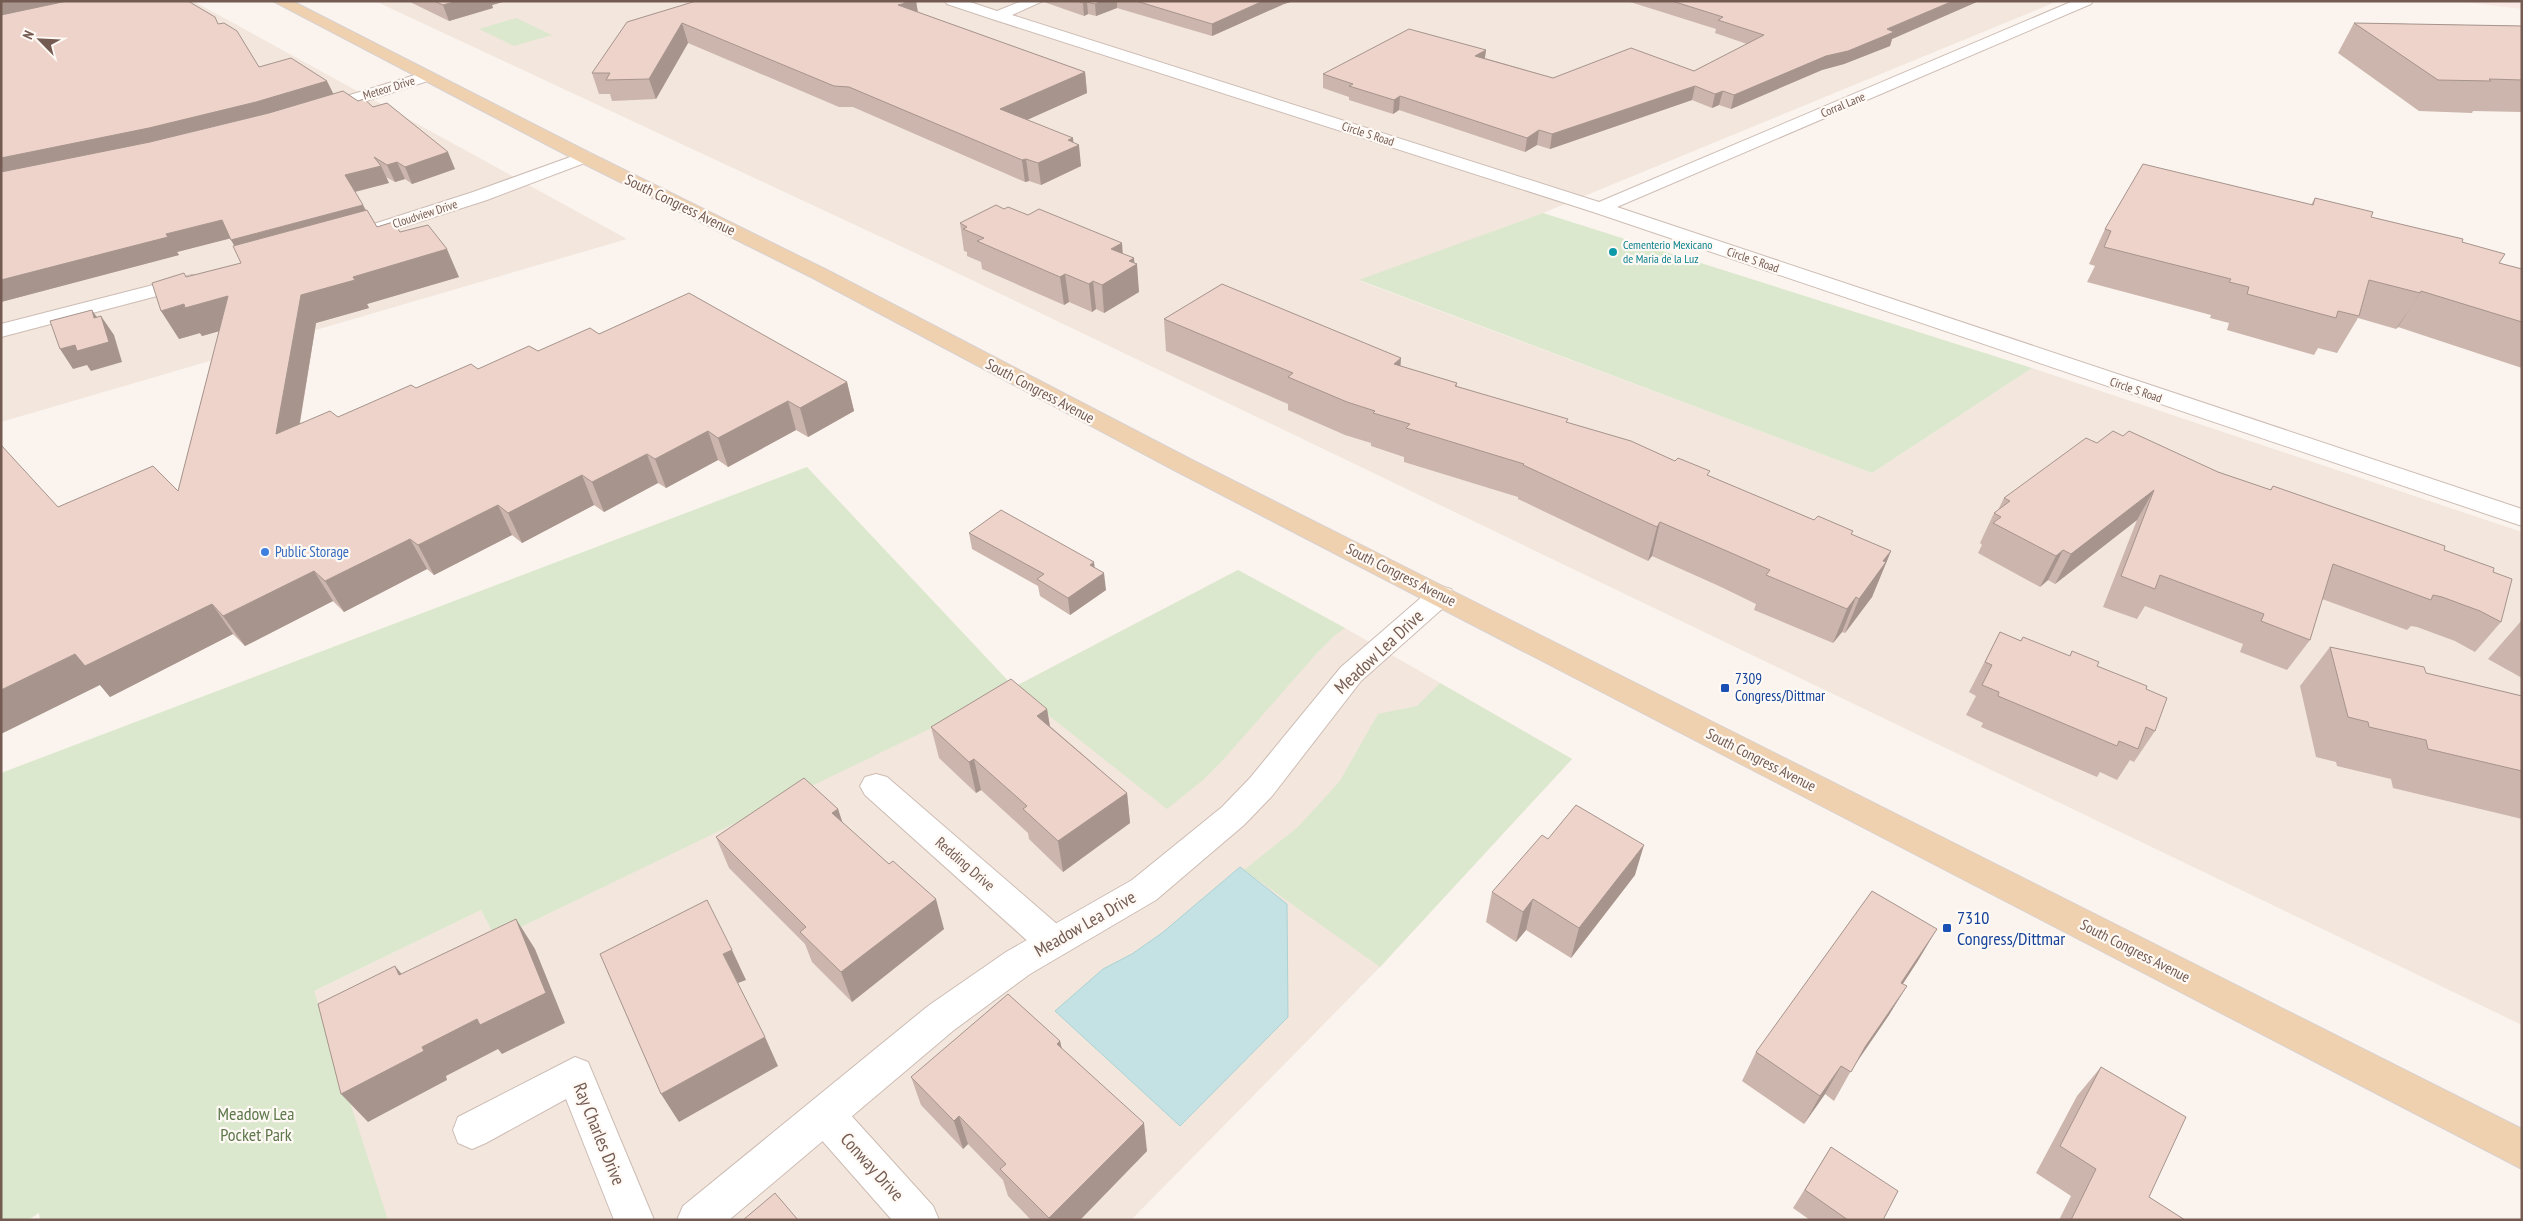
<svg xmlns="http://www.w3.org/2000/svg" width="2523" height="1221" font-family="'PT Sans Narrow',sans-serif">
	<style>
		.residential { fill: #f2e6dd }
		.commercial { fill: #f9e8e3 }
		.green { fill: #dbe8cd }
		.water { fill: #c4e2e3; stroke: #abd2d3 }
		.lines { fill: none; stroke-linecap: round; stroke-linejoin: round }
		.minor-casing { stroke: #cdbcb4; stroke-width: 2 }
		.tertiary-casing { stroke: #cdbcb4; stroke-width: 2 }
		.primary-casing { stroke: #d8d1cf; stroke-width: 2 }
		.minor { fill: #fff; fill-rule: evenodd }
		.tertiary { fill: #fff; fill-rule: evenodd }
		.primary { fill: #f0d1af; fill-rule: evenodd }
		.wall { fill: #ccb5ad }
		.shaded-wall { fill: #a6948d }
		.building { fill: #edd3c9; stroke: #a6948d }
		.culture-dot { fill: #0f9aa8; stroke: #fef9f4; stroke-width: 2 }
		.shop-dot { fill: #3f7fe0; stroke: #fef9f4; stroke-width: 2 }
		.transit-dot { fill: #1a4fb4; stroke: #fef9f4; stroke-width: 2 }
		.labels { text-anchor: middle; stroke-width: 4.5; stroke-linejoin: round; paint-order: stroke }
		.far-street-label { font-size: 12px; fill: #745b52; stroke: #fef9f4 }
		.far-culture-label { font-size: 12px; fill: #0d838f; stroke: #fef9f4; text-anchor: start }
		.street-label { font-size: 15px; fill: #745b52; stroke: #fef9f4 }
		.shop-label { font-size: 15px; fill: #366cbe; stroke: #fef9f4; text-anchor: start }
		.transit-label { font-size: 15px; fill: #164399; stroke: #fef9f4; text-anchor: start }
		.near-street-label { font-size: 18px; fill: #745b52; stroke: #fef9f4 }
		.near-transit-label { font-size: 18px; fill: #164399; stroke: #fef9f4; text-anchor: start }
		.near-park-label { font-size: 18px; fill: #5e784c; stroke: #fef9f4 }
	</style>
	<rect width="100%" height="100%" fill="#fbf4ee"/>
	<g class="residential">
		<polygon points="163,1 193,1 627,239 1,422 1,36"/>
		<polygon points="375,1 2058,1 1543,213 1360,281 1872,473 2032,368 2522,532 2522,1025 926,258"/>
		<polygon points="1238,570 1345,628 1572,759 1380,967 1131,1220 40,1220 314,991 481,910 496,939 1014,687"/>
	</g>
	<polygon class="commercial" points="2457,1 2522,1 2522,9"/>
	<g class="green">
		<polygon points="516,18 552,35 514,46 479,29"/>
		<polygon points="1543,213 2032,368 1872,473 1359,280"/>
		<polygon points="807,467 1014,687 1238,570 1345,628 1335,635 1317,653 1222,761 1203,780 1167,809 1014,688 496,939 481,910 314,991 388,1220 40,1220 39,1213 28,1220 1,1220 1,773"/>
		<polygon points="1440,683 1572,759 1380,967 1244,870 1298,827 1340,781 1378,714 1417,706"/>
	</g>
	<polygon class="water" points="1240,867 1287,904 1288,1017 1180,1126 1055,1011 1103,969 1132,954 1162,933"/>
	<g class="lines">
		<defs>
			<g id="minor">
				<polygon points="945,1 967,1 997,11 1022,1 1043,1 1012,15 1599,202 2073,1 2093,1 2091,4 1617,207 2522,509 2522,526 1593,212 992,19 947,4"/>
				<polygon points="428,71 436,76 434,79 326,114 314,114 312,110 314,106"/>
				<polygon points="584,152 590,153 593,157 590,161 487,200 366,239 352,239 349,235 352,231 473,192"/>
				<polygon points="192,275 199,277 202,281 199,285 1,337 1,324"/>
				<polygon points="876,774 887,777 1065,931 1070,942 1065,953 1053,957 1041,953 865,795 860,786 865,777"/>
				<polygon points="575,1057 588,1062 654,1220 614,1220 566,1099 486,1143 472,1149 458,1143 453,1130 458,1117"/>
				<polygon points="825,1097 839,1102 933,1206 939,1220 892,1220 811,1128 806,1115 811,1102"/>
			</g>
			<polygon id="tertiary" points="1441,586 1451,589 1455,595 1451,601 1361,681 1272,796 1244,825 1156,900 1030,974 954,1030 729,1220 677,1220 683,1206 928,1006 1006,952 1132,880 1222,807 1250,778 1341,667 1431,589"/>
			<polygon id="primary" points="273,1 292,1 590,153 827,270 1192,460 2522,1129 2522,1169 1174,470 813,278 578,161"/>
		</defs>
		<use href="#minor" class="minor-casing"/>
		<use href="#tertiary" class="tertiary-casing"/>
		<use href="#primary" class="primary-casing"/>
		<use href="#minor" class="minor"/>
		<use href="#tertiary" class="tertiary"/>
		<use href="#primary" class="primary"/>
	</g>
	<g class="wall">
		<polygon points="1,1 218,24 259,67 333,94 358,101 373,107 455,169 412,184 405,179 395,182 386,177 389,183 355,192 366,210 377,227 400,232 459,277 367,304 369,308 316,323 300,423 338,417 416,388 538,351 599,334 847,382 854,411 808,437 796,430 728,467 718,460 666,488 658,483 604,512 594,505 522,543 512,535 434,575 427,569 344,612 333,601 245,646 233,634 110,697 100,685 58,507 178,491 219,331 202,336 200,333 179,339 186,277 241,263 234,245 230,238 177,252 179,255 1,302"/>
		<polygon points="408,1 506,1 492,5 493,8 449,21"/>
		<polygon points="696,1 916,1 918,12 1085,72 1087,93 1026,120 1073,142 1081,166 1041,185 1029,181 1025,182 853,107 839,107 688,43 656,99 612,101 610,94 599,94 592,73"/>
		<polygon points="1044,1 1294,1 1284,4 1212,36 1117,8 1096,16 1088,14 1084,16 1044,2"/>
		<polygon points="1627,1 1979,1 1892,39 1890,46 1844,64 1822,70 1731,109 1719,105 1712,108 1692,100 1550,149 1537,145 1525,152 1399,110 1393,114 1349,100 1349,97 1323,88 1323,74 1486,50 1485,58 1553,78 1694,71 1747,44 1715,33 1716,29"/>
		<polygon points="2354,23 2522,26 2522,112 2473,111 2472,113 2419,111 2338,53"/>
		<polygon points="2315,198 2371,217 2462,242 2499,263 2522,269 2522,368 2398,327 2396,329 2358,318 2337,353 2318,348 2314,355 2227,330 2229,323 2210,318 2211,315 2087,282 2095,266 2089,264 2105,229 2311,205"/>
		<polygon points="960,223 1122,254 1134,258 1139,292 1104,313 1096,309 1092,312 1069,302 1064,305 982,269 981,262 967,256 967,252 964,251"/>
		<polygon points="1164,319 1401,366 1457,383 1457,386 1568,423 1709,476 1814,520 1891,551 1872,597 1845,633 1842,632 1833,643 1754,610 1756,604 1719,586 1652,556 1648,561 1518,499 1518,497 1404,462 1404,457 1371,446 1371,443 1345,435 1288,410 1288,404 1166,351"/>
		<polygon points="2123,436 2218,472 2270,490 2273,486 2444,550 2493,572 2501,622 2475,652 2455,641 2417,627 2411,626 2407,630 2322,599 2310,640 2287,670 2240,652 2243,644 2145,606 2137,619 2103,607 2137,520 2055,584 2048,580 2040,587 1978,553 1982,545 1980,543 1994,513 1998,510 2004,498 2097,443"/>
		<polygon points="969,533 1095,568 1106,590 1070,615 1040,596 1038,586 972,549"/>
		<polygon points="2522,620 2522,678 2488,659"/>
		<polygon points="2000,632 2021,641 2070,656 2072,651 2097,666 2146,689 2155,731 2134,762 2130,760 2117,780 2100,772 2097,777 1981,727 1983,723 1966,715 1976,696 1969,692"/>
		<polygon points="2330,647 2426,673 2522,696 2522,819 2393,788 2391,779 2337,766 2336,762 2316,757 2300,686"/>
		<polygon points="1047,709 1050,726 1127,793 1130,823 1063,872 1029,839 1028,833 981,790 976,793 939,758 931,727"/>
		<polygon points="838,809 842,822 944,929 852,1002 812,962 805,944 729,868 716,837"/>
		<polygon points="1548,839 1635,875 1571,958 1526,930 1516,942 1486,922 1492,892"/>
		<polygon points="1919,959 1903,984 1889,1015 1852,1069 1834,1101 1825,1094 1804,1124 1742,1081 1756,1052"/>
		<polygon points="1060,1041 1062,1049 1147,1151 1080,1220 1031,1220 1008,1196 1003,1180 968,1144 963,1149 921,1105 911,1077"/>
		<polygon points="2101,1067 2149,1197 2185,1220 2059,1220 2071,1196 2036,1173 2077,1096"/>
		<polygon points="1831,1147 1883,1220 1810,1220 1793,1208"/>
	</g>
	<g class="shaded-wall">
		<polygon points="5,1 88,1 1,19 1,2"/>
		<polygon points="457,1 506,1 492,5 493,8 449,21 443,5"/>
		<polygon points="899,1 916,1 918,14 898,5"/>
		<polygon points="1101,1 1117,1 1117,8 1096,16 1095,4"/>
		<polygon points="1263,1 1294,1 1284,4 1212,36 1212,24"/>
		<polygon points="1953,1 1979,1 1892,39 1890,46 1844,64 1822,70 1731,109 1734,95"/>
		<polygon points="1087,2 1088,14 1084,16 1083,3"/>
		<polygon points="682,23 688,43 656,99 649,79"/>
		<polygon points="1486,50 1484,63 1475,56"/>
		<polygon points="1085,72 1087,93 1003,131 1000,109"/>
		<polygon points="327,81 335,97 1,178 1,158"/>
		<polygon points="1695,86 1692,100 1550,149 1552,134"/>
		<polygon points="1723,91 1719,105 1712,108 1715,94"/>
		<polygon points="1400,96 1399,110 1393,114 1394,100"/>
		<polygon points="1539,130 1537,145 1525,152 1527,138"/>
		<polygon points="1073,138 1074,147 1079,145 1081,166 1041,185 1038,163 1068,140"/>
		<polygon points="448,152 455,169 412,184 405,167"/>
		<polygon points="1026,159 1029,181 1025,182 1022,160"/>
		<polygon points="397,162 405,179 395,182 387,165"/>
		<polygon points="381,166 389,183 354,192 345,175"/>
		<polygon points="363,205 372,223 242,258 231,240"/>
		<polygon points="222,220 232,238 177,252 179,255 1,302 1,280 166,234"/>
		<polygon points="1122,243 1124,270 1111,249"/>
		<polygon points="447,249 459,277 367,304 369,308 316,323 293,463 276,434 301,295 353,277"/>
		<polygon points="1134,258 1134,265 1137,264 1139,292 1104,313 1102,285 1129,261"/>
		<polygon points="1065,274 1069,302 1064,305 1060,277"/>
		<polygon points="1093,281 1096,309 1092,312 1089,284"/>
		<polygon points="2421,291 2398,327 2396,329 2420,293"/>
		<polygon points="228,296 245,324 202,336 200,333 179,339 161,311 184,304 202,303"/>
		<polygon points="92,310 105,329 94,318"/>
		<polygon points="101,316 114,335 122,362 91,371 87,365 73,369 60,349 75,345"/>
		<polygon points="1401,358 1399,391 1394,364"/>
		<polygon points="847,382 854,411 808,437 800,408"/>
		<polygon points="788,401 796,430 728,467 718,438"/>
		<polygon points="708,431 718,460 666,488 655,459"/>
		<polygon points="647,454 658,483 604,512 592,482"/>
		<polygon points="582,475 594,505 522,543 508,513"/>
		<polygon points="2154,490 2137,520 2055,584 2071,554"/>
		<polygon points="498,505 512,535 434,575 418,545"/>
		<polygon points="1660,522 1652,556 1648,561 1657,527"/>
		<polygon points="410,539 427,569 344,612 325,581"/>
		<polygon points="2063,550 2048,580 2040,587 2056,556"/>
		<polygon points="1891,551 1872,597 1845,633 1859,599 1883,561"/>
		<polygon points="1094,562 1096,578 1090,565"/>
		<polygon points="314,571 333,601 245,646 223,616"/>
		<polygon points="1104,573 1106,590 1070,615 1068,598"/>
		<polygon points="1856,597 1842,632 1833,643 1847,609"/>
		<polygon points="212,604 233,634 110,697 100,685 1,734 1,690 75,654"/>
		<polygon points="1047,709 1052,740 1037,716"/>
		<polygon points="974,759 981,790 976,793 969,762"/>
		<polygon points="1127,793 1130,823 1063,872 1058,841"/>
		<polygon points="838,809 848,839 832,813"/>
		<polygon points="1644,845 1635,875 1571,958 1579,928"/>
		<polygon points="936,899 944,929 852,1002 841,972"/>
		<polygon points="1533,899 1526,930 1516,942 1523,912"/>
		<polygon points="516,919 535,949 565,1023 502,1054 498,1049 446,1076 447,1080 368,1122 341,1094 422,1047"/>
		<polygon points="1937,929 1919,959 1884,1012 1901,983"/>
		<polygon points="732,950 746,980 738,983 723,954"/>
		<polygon points="395,966 419,995 399,975"/>
		<polygon points="1907,986 1889,1015 1850,1072 1865,1047"/>
		<polygon points="765,1037 778,1066 679,1122 661,1094"/>
		<polygon points="1060,1041 1066,1070 1057,1044"/>
		<polygon points="1841,1066 1825,1094 1804,1124 1820,1096"/>
		<polygon points="959,1116 968,1144 963,1149 954,1121"/>
		<polygon points="1144,1123 1147,1151 1080,1220 1050,1220 1049,1218"/>
	</g>
	<g class="building">
		<polygon points="67,1 188,1 215,17 218,24 224,23 237,31 259,67 291,58 327,81 256,102 149,128 1,158 1,15"/>
		<polygon points="434,1 457,1 443,5"/>
		<polygon points="696,1 902,1 906,3 898,5 1085,72 1000,109 1073,138 1068,140 1079,145 1038,163 1026,159 1022,160 849,87 834,86 682,23 649,79 606,80 610,73 592,73 627,22"/>
		<polygon points="1077,1 1101,1 1095,4 1087,2 1083,3"/>
		<polygon points="1136,1 1263,1 1212,24"/>
		<polygon points="1672,1 1953,1 1887,29 1894,32 1848,51 1826,56 1734,95 1723,91 1715,94 1695,86 1552,134 1539,130 1527,138 1400,96 1394,100 1349,86 1353,84 1323,74 1409,29 1486,50 1475,56 1553,78 1631,48 1694,71 1764,35 1718,20 1723,17"/>
		<polygon points="2354,23 2522,26 2522,80 2489,79 2491,81 2438,80"/>
		<polygon points="343,91 358,101 364,99 373,107 387,103 448,152 405,167 397,162 387,165 374,157 381,166 345,175 363,205 231,240 222,220 166,234 168,237 1,280 1,172 150,142 269,113"/>
		<polygon points="2143,164 2313,205 2315,198 2373,212 2371,217 2463,239 2462,242 2505,254 2499,263 2522,269 2522,322 2421,291 2420,293 2369,280 2359,316 2338,311 2336,318 2247,294 2249,287 2229,282 2231,279 2104,247 2111,231 2105,229"/>
		<polygon points="996,205 1004,209 1008,207 1028,215 1039,209 1122,243 1111,249 1134,258 1129,261 1137,264 1102,285 1093,281 1089,284 1065,274 1060,277 977,241 984,238 963,229 967,227 960,223"/>
		<polygon points="367,210 377,227 393,222 400,232 428,225 447,249 353,277 355,280 301,295 276,434 330,411 338,417 411,385 416,388 471,364 478,369 529,346 538,351 590,328 599,334 689,293 847,382 800,408 788,401 718,438 708,431 655,459 647,454 592,482 582,475 508,513 498,505 418,545 410,539 325,581 314,571 223,616 212,604 85,666 75,654 1,690 1,445 58,507 153,466 178,491 228,296 185,308 184,304 161,311 152,283 184,273 186,277 241,263 233,246"/>
		<polygon points="1222,284 1401,358 1394,364 1457,383 1455,386 1568,419 1566,422 1631,441 1675,461 1678,458 1710,471 1707,475 1814,520 1818,516 1853,531 1851,534 1891,551 1883,561 1886,562 1859,599 1856,597 1847,609 1766,575 1770,570 1729,552 1660,522 1657,527 1523,465 1524,464 1406,428 1410,424 1373,413 1375,411 1347,402 1288,377 1293,373 1164,319"/>
		<polygon points="92,310 94,318 101,316 109,342 77,351 75,345 60,349 50,321"/>
		<polygon points="2113,431 2123,436 2129,431 2218,472 2271,490 2273,486 2445,546 2444,550 2494,568 2493,572 2512,579 2501,622 2480,611 2442,597 2433,595 2431,600 2333,564 2310,640 2261,621 2264,614 2160,575 2155,589 2121,576 2154,490 2071,554 2063,550 2056,556 1993,523 2001,517 1994,513 2010,501 2004,498 2086,438 2097,443"/>
		<polygon points="1001,510 1094,562 1090,565 1104,573 1068,598 1037,579 1044,574 969,533"/>
		<polygon points="2000,632 2021,641 2023,637 2070,656 2072,651 2099,662 2097,666 2147,686 2146,689 2167,698 2155,731 2146,727 2138,749 2119,741 2117,746 1998,696 1999,692 1982,685 1992,665 1985,662"/>
		<polygon points="2330,647 2424,667 2426,673 2522,696 2522,771 2428,749 2426,740 2369,727 2368,722 2348,717"/>
		<polygon points="1011,679 1047,709 1037,716 1127,793 1058,841 1023,809 1027,806 974,759 969,762 931,727"/>
		<polygon points="804,778 838,809 832,813 889,864 893,861 936,899 841,972 800,932 806,927 716,837"/>
		<polygon points="1576,805 1644,845 1579,928 1533,899 1523,912 1492,892 1542,835 1548,839"/>
		<polygon points="1872,891 1937,929 1901,983 1907,986 1865,1047 1851,1072 1841,1066 1820,1096 1756,1052"/>
		<polygon points="707,900 732,950 723,954 765,1037 661,1094 600,954"/>
		<polygon points="516,919 546,993 480,1025 477,1019 422,1047 424,1051 341,1094 318,1004 395,966 399,975"/>
		<polygon points="1008,994 1060,1041 1057,1044 1144,1123 1049,1218 1000,1169 1006,1164 959,1116 954,1121 911,1077"/>
		<polygon points="2101,1067 2186,1117 2149,1197 2185,1220 2071,1220 2096,1169 2060,1146"/>
		<polygon points="1831,1147 1898,1191 1883,1220 1848,1220 1805,1190"/>
		<polygon points="775,1193 798,1220 743,1220"/>
	</g>
	<circle class="culture-dot" cx="1613" cy="252" r="5"/>
	<circle class="shop-dot" cx="265" cy="552" r="5"/>
	<g class="transit-dot">
		<rect x="1720" y="683" width="10" height="10" rx="2.5"/>
		<rect x="1942" y="923" width="10" height="10" rx="2.5"/>
	</g>
	<g class="labels">
		<g class="far-street-label">
			<text transform="translate(389 88) rotate(-17)" y="4">Meteor Drive</text>
			<text transform="translate(1843 105) rotate(-23)" y="4">Corral Lane</text>
			<text transform="translate(1368 134) rotate(18)" y="4">Circle S Road</text>
			<text transform="translate(425 214) rotate(-18)" y="4">Cloudview Drive</text>
			<text transform="translate(1753 260) rotate(19)" y="4">Circle S Road</text>
			<text transform="translate(2136 390) rotate(19)" y="4">Circle S Road</text>
		</g>
		<g class="far-culture-label">
			<text x="1623" y="249">Cementerio Mexicano<tspan x="1623" dy="14">de Maria de la Luz</tspan></text>
		</g>
		<g class="street-label">
			<text transform="translate(680 205) rotate(26)" y="5">South Congress Avenue</text>
			<text transform="translate(1040 391) rotate(28)" y="5">South Congress Avenue</text>
			<text transform="translate(1401 575) rotate(27)" y="5">South Congress Avenue</text>
			<text transform="translate(1761 760) rotate(27)" y="5">South Congress Avenue</text>
			<text transform="translate(965 864) rotate(41)" y="5">Redding Drive</text>
			<text transform="translate(2135 951) rotate(27)" y="5">South Congress Avenue</text>
		</g>
		<g class="shop-label">
			<text x="275" y="557">Public Storage</text>
		</g>
		<g class="transit-label">
			<text x="1735" y="684">7309<tspan x="1735" dy="17">Congress/Dittmar</tspan></text>
		</g>
		<g class="near-street-label">
			<text transform="translate(1379 652) rotate(-43)" y="6">Meadow Lea Drive</text>
			<text transform="translate(1085 924) rotate(-30)" y="6">Meadow Lea Drive</text>
			<text transform="translate(599 1134) rotate(68)" y="6">Ray Charles Drive</text>
			<text transform="translate(872 1167) rotate(48)" y="6">Conway Drive</text>
		</g>
		<g class="near-transit-label">
			<text x="1957" y="924">7310<tspan x="1957" dy="21">Congress/Dittmar</tspan></text>
		</g>
		<g class="near-park-label">
			<text x="256" y="1120">Meadow Lea<tspan x="256" dy="21">Pocket Park</tspan></text>
		</g>
	</g>
	<rect width="2523" height="1221" fill="none" stroke="#745b52" stroke-width="5"/>
	<g transform="translate(40 40) rotate(294)" stroke="#fef9f4" stroke-width="4" paint-order="stroke">
	<path d="M0-4L9 19L0 12L-9 19Z" fill="#745b52"/>
	<text y="-8" font-size="14" font-weight="bold" text-anchor="middle" fill="#745b52">N</text>
	</g>
</svg>
